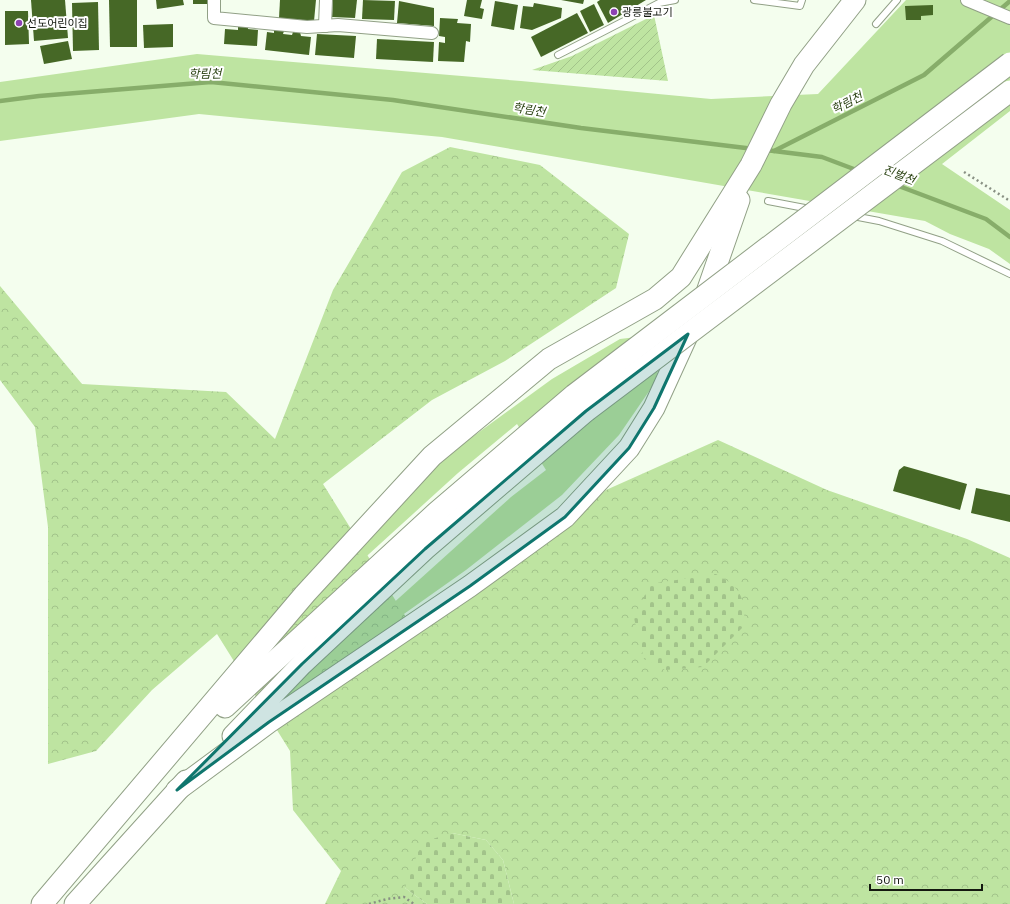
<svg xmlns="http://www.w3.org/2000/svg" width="1010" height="904" font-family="'IBM Plex Sans','Noto Sans KR',sans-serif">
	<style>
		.grass { fill: #bee4a1 }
		.forest { fill: url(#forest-crowns) }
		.cemetery { fill: url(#cemetery-stones) }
		.garden { fill: url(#garden-furrows) }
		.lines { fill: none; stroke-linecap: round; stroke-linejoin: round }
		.stream { stroke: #87ad6a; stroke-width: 4.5 }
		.building { fill: #466826 }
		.service-casing { stroke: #91a086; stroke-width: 8 }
		.minor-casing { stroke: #91a086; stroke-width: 14 }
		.trunk-casing { stroke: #91a086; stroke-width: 23 }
		.path { stroke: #889083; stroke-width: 2.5; stroke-dasharray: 2 3; stroke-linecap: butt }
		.service { stroke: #fff; stroke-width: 6 }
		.minor { stroke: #fff; stroke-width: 12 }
		.trunk { stroke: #fff; stroke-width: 21 }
		.trunk-bridge-casing { stroke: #91a086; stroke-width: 23; stroke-linecap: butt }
		.trunk-bridge { stroke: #fff; stroke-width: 21 }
		.marked { fill: #0f766e; fill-opacity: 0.2; stroke: #0f766e; stroke-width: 3; stroke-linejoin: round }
		.poi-dot { fill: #8d42b3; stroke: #fff; stroke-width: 1.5 }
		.labels { text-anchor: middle; stroke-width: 4; stroke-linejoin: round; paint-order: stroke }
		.poi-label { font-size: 11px; fill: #141910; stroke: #fff; text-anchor: start }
		.water-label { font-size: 12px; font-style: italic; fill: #2a4212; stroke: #fff }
	</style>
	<defs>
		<pattern id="forest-crowns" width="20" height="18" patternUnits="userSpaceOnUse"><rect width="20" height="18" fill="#bee4a1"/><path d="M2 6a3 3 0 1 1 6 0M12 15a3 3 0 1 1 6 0" fill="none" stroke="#a2c38a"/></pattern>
		<pattern id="cemetery-stones" width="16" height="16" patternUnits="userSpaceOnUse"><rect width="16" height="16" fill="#bee4a1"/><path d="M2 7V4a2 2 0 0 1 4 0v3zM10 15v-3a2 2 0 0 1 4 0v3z" fill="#a2c38a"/></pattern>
		<pattern id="garden-furrows" width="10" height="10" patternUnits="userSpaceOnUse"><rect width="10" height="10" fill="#bee4a1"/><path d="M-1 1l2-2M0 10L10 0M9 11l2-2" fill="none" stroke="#a2c38a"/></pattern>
	</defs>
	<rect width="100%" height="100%" fill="#f4feee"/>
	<g class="grass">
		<polygon points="906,0 1010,0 1010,111 942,164 1010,210 1010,264 989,249 950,234 925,221 442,137 199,114 0,141 0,82 197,54 521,81 711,99 818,94"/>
		<polygon points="669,333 654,384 619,435 562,495 466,570 298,689 511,497 546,470 517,424 458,473 280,635 385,517 449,454 552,379 620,339"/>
	</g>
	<polygon class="forest" points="450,147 540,165 629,234 616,288 505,361 432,400 323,484 409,622 528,552 606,490 718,440 827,490 967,539 1010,558 1010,904 514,904 503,860 486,840 452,833 405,888 427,904 325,904 341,871 293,810 290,751 217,634 152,690 96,751 48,764 48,527 35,427 0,380 0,286 82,384 226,392 275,439 333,290 402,172"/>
	<g class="cemetery">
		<path d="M716,574C743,590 743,595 745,625L703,667L665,670L644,659L634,618L650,584Z"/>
		<polygon points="452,833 486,840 503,860 514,904 427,904 405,888 418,852 426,841"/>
	</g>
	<polygon class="garden" points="654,15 668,81 532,70 572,56"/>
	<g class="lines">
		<g class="stream">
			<polyline points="0,101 39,96 211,82 393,100 581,128 754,149"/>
			<polyline points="765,150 774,151 924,75 1010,1"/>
			<polyline points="774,151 822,157 859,171"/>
			<polyline points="896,185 986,219 1010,237"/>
		</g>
	</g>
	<g class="building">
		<polygon points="31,0 65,0 68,38 34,41"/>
		<polygon points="109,0 137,0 137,47 110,47"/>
		<polygon points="156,0 183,0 184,5 157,9"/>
		<rect x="193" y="0" width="20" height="4"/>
		<polygon points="280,0 316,0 314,21 279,18"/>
		<polygon points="333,0 357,0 355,18 332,17"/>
		<polygon points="363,0 395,1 394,20 362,19"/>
		<polygon points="467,0 482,0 480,8 484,9 482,19 464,16"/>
		<polygon points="561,0 584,0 583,4"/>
		<polygon points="600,0 646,0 608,23 597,2"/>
		<polygon points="399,1 434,8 434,26 397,23"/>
		<polygon points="495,1 518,5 514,30 491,26"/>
		<polygon points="98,2 99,50 73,51 72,3"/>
		<polygon points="534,3 562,8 561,18 532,30 520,28 523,6 533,7"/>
		<polygon points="594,4 604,25 590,32 580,11"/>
		<polygon points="933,5 933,15 921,16 921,20 906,20 905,6"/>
		<polygon points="5,11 28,11 29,44 5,45"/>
		<polygon points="577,13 588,33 541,57 531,37"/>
		<polygon points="440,18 458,19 457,23 471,24 470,42 466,41 464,62 438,61 439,42 445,43 445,37 439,36"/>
		<polygon points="173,24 173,47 144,48 143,25"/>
		<polygon points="238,25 248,26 248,29 258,30 257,46 224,44 225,29 238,30"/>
		<polygon points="274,30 284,31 283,34 292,35 293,32 300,32 301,36 311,37 309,55 265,50 267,32 274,33"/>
		<polygon points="317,34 356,36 354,58 315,55"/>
		<polygon points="377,39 434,42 433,62 376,59"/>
		<polygon points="68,41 72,59 44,64 40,46"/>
		<polygon points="904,466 967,484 960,510 893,491 899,470"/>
		<polygon points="976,488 1010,495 1010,522 971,513"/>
	</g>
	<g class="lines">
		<defs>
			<g id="service">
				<polyline points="754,0 800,6 802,0"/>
				<polyline points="876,24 897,0"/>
				<polyline points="558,55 659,3 675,0"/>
				<polyline points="768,201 810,209"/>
				<polyline points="853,216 879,221 942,241 1010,274"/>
			</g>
			<g id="minor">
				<polyline points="214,0 214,18 307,27 338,25 432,33"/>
				<polyline points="967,0 1010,18"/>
				<polyline points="325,26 326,0"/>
			</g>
			<g id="trunk">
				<polyline points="225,707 437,512 574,395"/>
				<polyline points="233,736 302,664 425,549 586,411"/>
				<polyline points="177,790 269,722 470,586 565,517 629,448 654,408 707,292 739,200"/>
				<polyline points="42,904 305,594 432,456 549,359 655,299 681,277 751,165 781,104 804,65 855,0"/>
				<polyline points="75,904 186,781"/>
			</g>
		</defs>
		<use href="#service" class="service-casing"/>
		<use href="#minor" class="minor-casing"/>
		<use href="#trunk" class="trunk-casing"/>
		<g class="path">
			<polyline points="964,172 1010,201"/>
			<polyline points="369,904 387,899 404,897 414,904"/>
		</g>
		<use href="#service" class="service"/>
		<use href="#minor" class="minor"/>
		<use href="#trunk" class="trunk"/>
		<defs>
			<g id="trunk-bridge">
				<polyline points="574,395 1010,63"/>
				<polyline points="586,411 1010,91"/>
			</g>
		</defs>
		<use href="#trunk-bridge" class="trunk-bridge-casing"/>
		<use href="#trunk-bridge" class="trunk-bridge"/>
	</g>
	<path class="marked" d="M688,334L654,408L629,448L565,517L470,586L269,722L177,790L302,664L425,549L586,411Z"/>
	<g class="poi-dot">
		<circle cx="614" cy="12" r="4"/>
		<circle cx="19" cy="23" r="4"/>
	</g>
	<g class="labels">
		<g class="poi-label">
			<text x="622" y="16">광릉불고기</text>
			<text x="27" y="27">선도어린이집</text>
		</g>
		<g class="water-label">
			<text transform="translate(205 74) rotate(-1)" y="4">학림천</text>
			<text transform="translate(847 103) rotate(-27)" y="4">학림천</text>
			<text transform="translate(529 110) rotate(9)" y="4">학림천</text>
			<text transform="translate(899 175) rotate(21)" y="4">진벌천</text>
		</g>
	</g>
	<path d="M870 884v6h112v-6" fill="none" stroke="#141910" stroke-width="2"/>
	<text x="876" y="884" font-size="12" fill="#141910" stroke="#ffffff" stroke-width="3" paint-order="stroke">50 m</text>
</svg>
